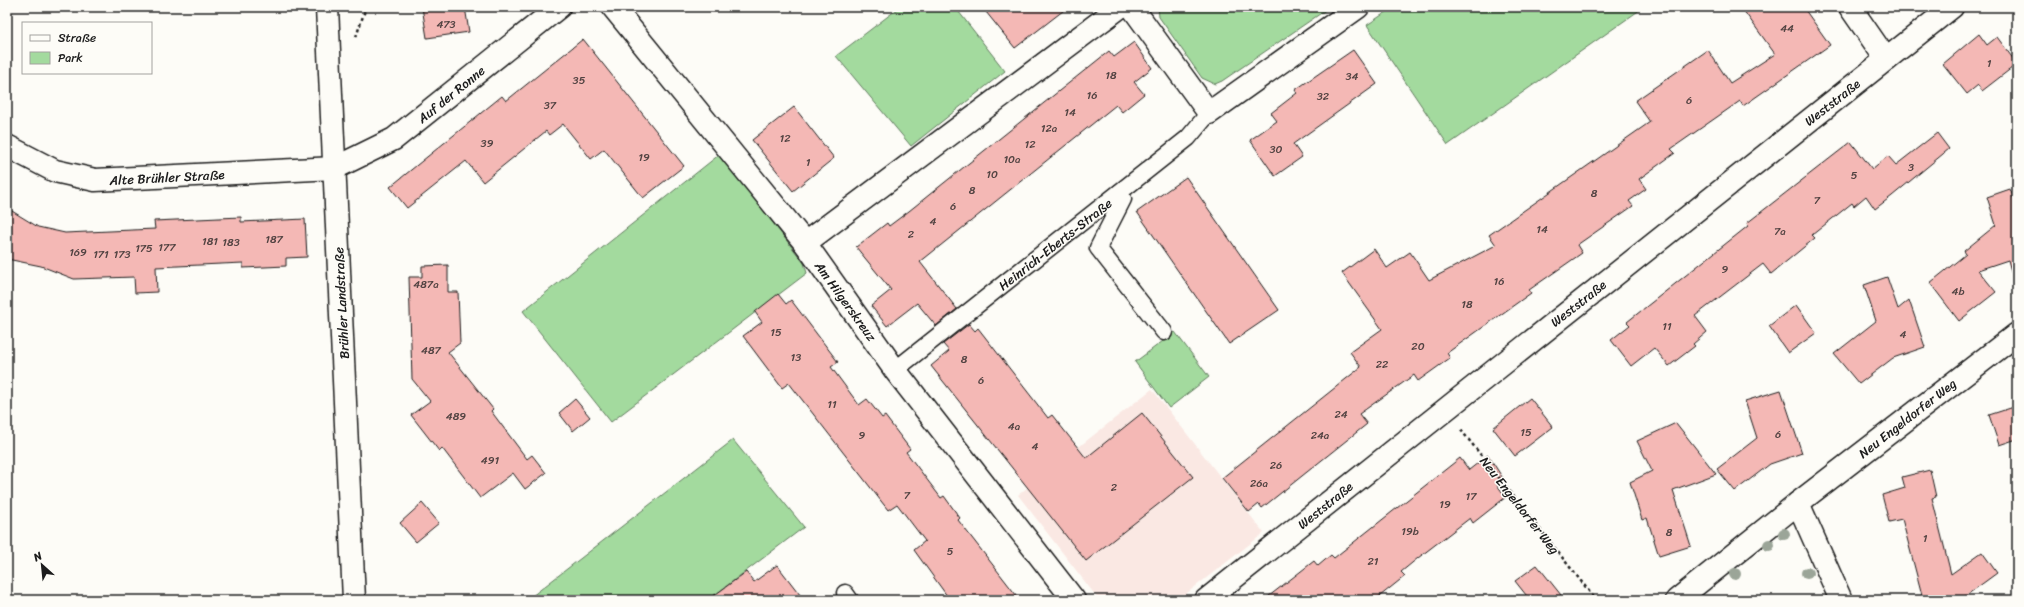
<svg xmlns="http://www.w3.org/2000/svg" width="2024" height="607" font-family="Sriracha,sans-serif">
	<style>
		.built { fill: #fae8e3 }
		.green { fill: #a3da9e; stroke: #607b5d }
		.building { fill: #f4b8b5; stroke: #1c1c1c }
		.lines { fill: none; stroke-linecap: round; stroke-linejoin: round }
		.lane-casing { stroke: #1c1c1c; stroke-width: 19 }
		.street-casing { stroke: #1c1c1c; stroke-width: 25 }
		.secondary-casing { stroke: #1c1c1c; stroke-width: 25 }
		.path { stroke: #1c1c1c; stroke-width: 2.5; stroke-dasharray: 3 3; stroke-linecap: butt }
		.lane { stroke: #fdfcf7; stroke-width: 16 }
		.street { stroke: #fdfcf7; stroke-width: 22 }
		.secondary { stroke: #fdfcf7; stroke-width: 22 }
		.tree { fill: #9ba598 }
		.labels { text-anchor: middle; stroke-width: 3; stroke-linejoin: round; paint-order: stroke }
		.number-label { font-size: 11px; fill: #524342 }
		.street-label { font-size: 13px; fill: #1c1c1c; stroke: #fdfcf7 }
	</style>
	<rect width="100%" height="100%" fill="#fdfcf7"/>
	<filter id="ink" filterUnits="userSpaceOnUse"><feTurbulence type="fractalNoise" baseFrequency=".025" numOctaves="2"/><feDisplacementMap in="SourceGraphic" scale="8" xChannelSelector="R" yChannelSelector="G"/><feConvolveMatrix kernelMatrix="1 2 1 2 8 2 1 2 1" color-interpolation-filters="sRGB"/></filter>
	<g filter="url(#ink)">
		<polygon class="built" points="1152,389 1264,533 1178,600 1099,600 1018,495"/>
		<g class="green">
			<polygon points="900,7 955,7 1005,71 911,146 836,56"/>
			<polygon points="1158,7 1330,7 1222,81 1215,84 1202,78 1159,17"/>
			<polygon points="1394,7 1644,7 1448,145 1367,25"/>
			<polygon points="720,154 804,263 807,273 611,422 523,311"/>
			<polygon points="1175,332 1209,377 1169,408 1135,362"/>
			<polygon points="733,440 804,527 708,600 527,600"/>
		</g>
		<g class="building">
			<polygon points="422,7 465,7 469,32 427,38"/>
			<polygon points="982,7 1068,7 1015,48"/>
			<polygon points="1741,7 1803,7 1830,45 1743,106 1740,101 1671,149 1675,153 1639,179 1646,189 1629,201 1633,206 1577,245 1582,253 1529,290 1531,293 1447,353 1450,358 1418,381 1414,375 1359,414 1367,424 1262,508 1259,504 1249,512 1222,478 1361,367 1350,352 1382,329 1342,273 1374,249 1387,268 1410,252 1429,280 1496,245 1489,235 1650,122 1635,101 1708,50 1730,83 1775,54"/>
			<polygon points="1979,34 1987,45 1997,37 2017,64 1982,91 1978,85 1967,94 1943,64"/>
			<polygon points="583,39 684,166 643,198 604,149 591,159 563,124 549,135 546,131 483,182 466,161 407,208 390,187 502,96 506,101"/>
			<polygon points="1134,42 1152,68 1134,82 1144,94 1122,112 1116,105 920,262 957,309 936,326 917,303 887,326 871,306 891,290 856,247 887,223 889,226 909,211 1109,51 1114,57"/>
			<polygon points="1353,50 1377,84 1293,144 1302,157 1275,176 1250,140 1277,121 1271,113 1297,93 1295,90"/>
			<polygon points="794,107 834,158 793,191 752,140"/>
			<polygon points="1937,133 1949,149 1892,196 1875,209 1866,196 1854,206 1852,203 1812,235 1815,238 1771,274 1763,264 1695,316 1707,332 1693,344 1695,346 1669,366 1654,348 1631,366 1611,340 1630,325 1627,322 1748,226 1747,223 1851,142 1872,169 1888,156 1896,165"/>
			<polygon points="1186,177 1279,310 1229,344 1137,212"/>
			<polygon points="2010,189 2017,207 2017,274 2012,275 2008,260 1978,270 1996,292 1959,321 1930,283 1966,254 1964,251 1996,225 1987,197"/>
			<polygon points="7,208 38,227 65,233 155,229 154,221 241,217 241,222 305,219 307,257 286,258 286,266 243,268 243,263 156,267 157,292 135,293 134,277 74,279 41,266 7,259"/>
			<polygon points="448,265 448,292 458,292 460,343 448,352 493,409 491,411 527,459 532,455 546,473 525,489 513,473 480,498 442,448 439,451 411,415 430,401 412,379 409,277 422,277 422,266"/>
			<polygon points="1887,277 1898,309 1909,300 1925,347 1893,358 1859,384 1834,354 1876,321 1864,285"/>
			<polygon points="778,294 786,304 791,300 838,362 831,367 859,405 867,399 882,418 885,416 910,449 906,452 941,498 944,496 960,518 958,520 1020,600 950,600 914,550 925,541 897,504 888,510 789,383 782,388 743,336 762,322 755,312"/>
			<polygon points="1796,305 1816,333 1788,353 1769,326"/>
			<polygon points="969,324 975,331 978,328 1048,418 1052,415 1086,458 1142,413 1193,477 1086,561 931,366 949,351 943,344"/>
			<polygon points="1781,390 1802,453 1770,464 1735,491 1717,469 1757,438 1745,401"/>
			<polygon points="1530,398 1553,427 1515,456 1493,428"/>
			<polygon points="575,399 590,417 573,431 559,413"/>
			<polygon points="2017,406 2017,439 1999,445 1989,415"/>
			<polygon points="1676,423 1716,474 1673,490 1691,546 1659,556 1647,518 1642,520 1630,482 1652,471 1637,441"/>
			<polygon points="1488,455 1504,480 1497,485 1506,497 1473,523 1470,518 1418,558 1401,572 1405,576 1375,600 1264,600 1314,561 1318,566 1331,555 1334,558 1460,458 1469,470"/>
			<polygon points="1930,470 1936,497 1932,498 1951,574 1982,552 1997,573 1960,600 1915,600 1922,595 1902,519 1889,522 1882,495 1905,488 1902,477"/>
			<polygon points="422,503 439,523 416,542 400,523"/>
			<polygon points="777,565 804,600 708,600 746,572 754,582"/>
			<polygon points="1537,565 1565,600 1530,600 1515,581"/>
		</g>
		<g class="lines">
			<defs>
				<g id="lane">
					<polyline points="1119,193 1123,199 1098,248 1164,332"/>
					<polyline points="895,370 1188,138 1209,113"/>
					<polyline points="845,593 850,600"/>
				</g>
				<g id="street">
					<polyline points="613,7 805,243 895,370 1074,600"/>
					<polyline points="1132,7 1209,113 1358,7"/>
					<polyline points="1850,7 1886,59"/>
					<polyline points="7,146 55,171 95,180 335,168 394,139 559,7"/>
					<polyline points="805,243 1120,7"/>
					<polyline points="1798,503 1841,600"/>
					<polyline points="1206,600 1952,7"/>
					<polyline points="1677,600 1798,503 2017,334"/>
				</g>
				<polyline id="secondary" points="327,7 354,600"/>
			</defs>
			<use href="#lane" class="lane-casing"/>
			<use href="#street" class="street-casing"/>
			<use href="#secondary" class="secondary-casing"/>
			<g class="path">
				<polyline points="356,37 366,7"/>
				<polyline points="1461,430 1596,600"/>
			</g>
			<use href="#lane" class="lane"/>
			<use href="#street" class="street"/>
			<use href="#secondary" class="secondary"/>
		</g>
		<g class="tree">
			<circle cx="1784" cy="534" r="6"/>
			<circle cx="1769" cy="545" r="6"/>
			<circle cx="1807" cy="573" r="6"/>
			<circle cx="1735" cy="574" r="6"/>
		</g>
	</g>
	<g class="labels">
		<g class="number-label">
			<text x="446" y="28">473</text>
			<text x="1787" y="32">44</text>
			<text x="1989" y="67">1</text>
			<text x="1111" y="79">18</text>
			<text x="1352" y="80">34</text>
			<text x="579" y="84">35</text>
			<text x="1092" y="99">16</text>
			<text x="1323" y="100">32</text>
			<text x="1689" y="104">6</text>
			<text x="550" y="109">37</text>
			<text x="1070" y="116">14</text>
			<text x="1049" y="132">12a</text>
			<text x="785" y="142">12</text>
			<text x="487" y="147">39</text>
			<text x="1030" y="148">12</text>
			<text x="1276" y="153">30</text>
			<text x="644" y="161">19</text>
			<text x="1012" y="163">10a</text>
			<text x="808" y="166">1</text>
			<text x="1911" y="171">3</text>
			<text x="992" y="178">10</text>
			<text x="1854" y="179">5</text>
			<text x="972" y="194">8</text>
			<text x="1594" y="197">8</text>
			<text x="1817" y="204">7</text>
			<text x="953" y="210">6</text>
			<text x="933" y="225">4</text>
			<text x="1542" y="233">14</text>
			<text x="1780" y="235">7a</text>
			<text x="911" y="238">2</text>
			<text x="274" y="243">187</text>
			<text x="210" y="245">181</text>
			<text x="231" y="246">183</text>
			<text x="167" y="251">177</text>
			<text x="144" y="252">175</text>
			<text x="78" y="256">169</text>
			<text x="101" y="258">171</text>
			<text x="122" y="258">173</text>
			<text x="1725" y="273">9</text>
			<text x="1499" y="285">16</text>
			<text x="426" y="288">487a</text>
			<text x="1958" y="295">4b</text>
			<text x="1467" y="308">18</text>
			<text x="1667" y="330">11</text>
			<text x="776" y="336">15</text>
			<text x="1903" y="338">4</text>
			<text x="1418" y="350">20</text>
			<text x="431" y="354">487</text>
			<text x="796" y="361">13</text>
			<text x="964" y="363">8</text>
			<text x="1382" y="368">22</text>
			<text x="981" y="384">6</text>
			<text x="832" y="408">11</text>
			<text x="1341" y="418">24</text>
			<text x="456" y="420">489</text>
			<text x="1014" y="430">4a</text>
			<text x="1526" y="436">15</text>
			<text x="1778" y="438">6</text>
			<text x="862" y="439">9</text>
			<text x="1320" y="439">24a</text>
			<text x="1035" y="450">4</text>
			<text x="490" y="464">491</text>
			<text x="1276" y="469">26</text>
			<text x="1259" y="487">26a</text>
			<text x="1114" y="491">2</text>
			<text x="907" y="499">7</text>
			<text x="1471" y="500">17</text>
			<text x="1445" y="508">19</text>
			<text x="1410" y="535">19b</text>
			<text x="1669" y="536">8</text>
			<text x="1925" y="542">1</text>
			<text x="950" y="555">5</text>
			<text x="1373" y="565">21</text>
		</g>
		<g class="street-label">
			<text transform="translate(451 94) rotate(-39)" y="5">Auf der Ronne</text>
			<text transform="translate(1832 102) rotate(-38)" y="5">Weststraße</text>
			<text transform="translate(167 177) rotate(-3)" y="5">Alte Brühler Straße</text>
			<text transform="translate(1055 244) rotate(-38)" y="5">Heinrich-Eberts-Straße</text>
			<text transform="translate(846 301) rotate(54)" y="5">Am Hilgerskreuz</text>
			<text transform="translate(341 303) rotate(-93)" y="5">Brühler Landstraße</text>
			<text transform="translate(1578 303) rotate(-38)" y="5">Weststraße</text>
			<text transform="translate(1907 418) rotate(-38)" y="5">Neu Engeldorfer Weg</text>
			<text transform="translate(1325 505) rotate(-39)" y="5">Weststraße</text>
			<text transform="translate(1520 505) rotate(52)" y="5">Neu Engeldorfer Weg</text>
		</g>
	</g>
	<rect width="2024" height="607" fill="none" stroke="#fdfcf7" stroke-width="24"/>
	<rect x="12" y="12" width="2000" height="583" fill="none" stroke="#1c1c1c" stroke-width="1.5" filter="url(#ink)"/>
	<rect x="22" y="22" width="130" height="52" fill="#fdfcf7" stroke="#a3a29f"/>
	<rect x="30" y="35" width="20" height="6" fill="#fdfcf7" stroke="#a3a29f"/>
	<text x="58" y="42" font-size="12" fill="#1c1c1c">Straße</text>
	<rect x="30" y="52" width="20" height="12" fill="#a3da9e" stroke="#a3a29f"/>
	<text x="58" y="62" font-size="12" fill="#1c1c1c">Park</text>
	<g transform="translate(42 565) rotate(333)" stroke="#fdfcf7" stroke-width="3" paint-order="stroke">
	<path d="M0-3L7 15L0 10L-7 15Z" fill="#1c1c1c"/>
	<text y="-6" font-size="11" font-weight="bold" text-anchor="middle" fill="#1c1c1c">N</text>
	</g>
</svg>
